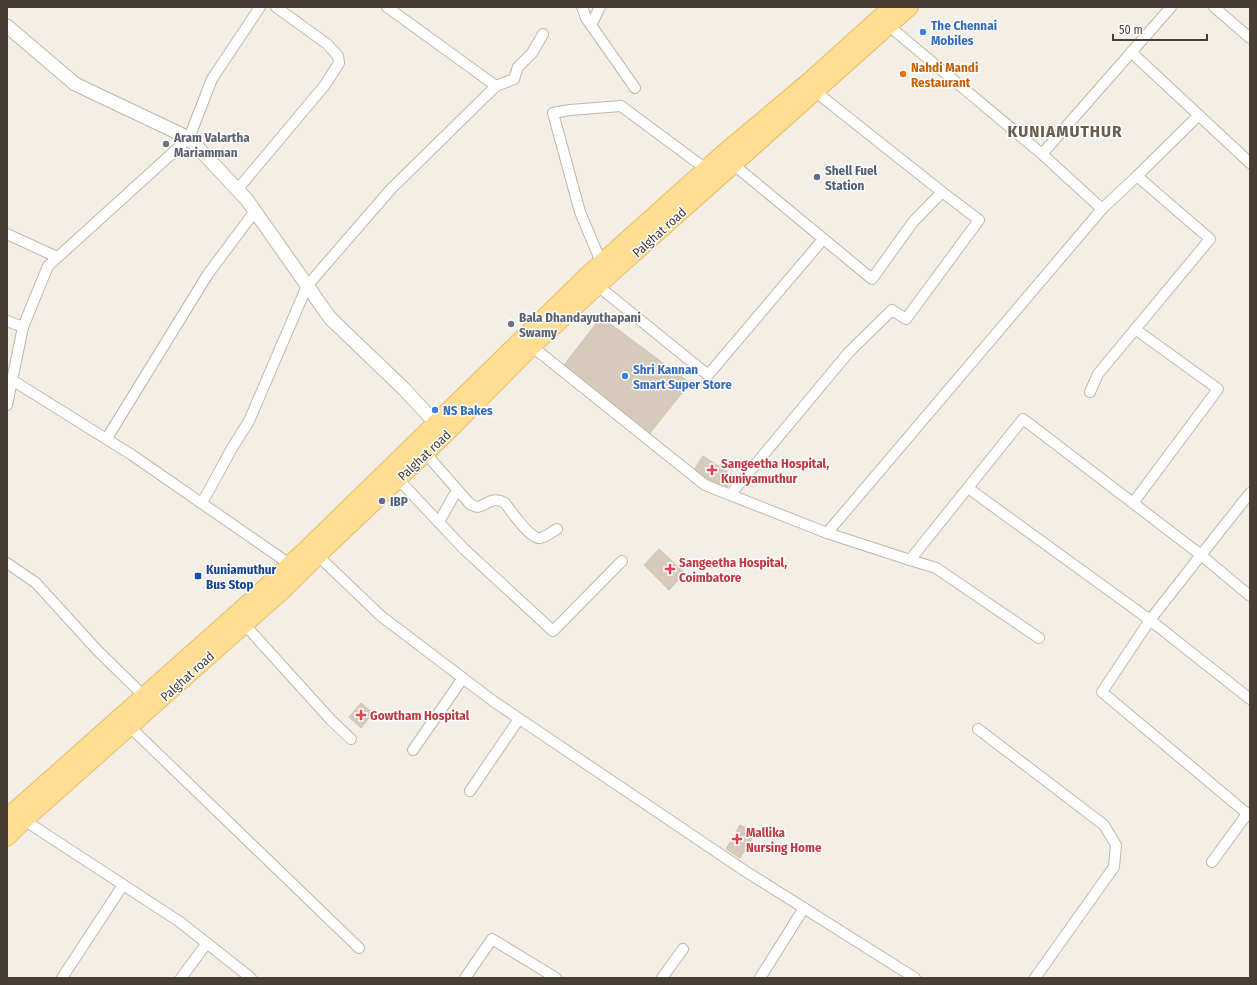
<svg xmlns="http://www.w3.org/2000/svg" width="1257" height="985" font-family="'Fira Sans Condensed',sans-serif">
	<style>
		.building { fill: #d6cbbb; stroke: #d1c3ad }
		.lines { fill: none; stroke-linecap: round; stroke-linejoin: round }
		.minor-casing { stroke: #c0b7a8; stroke-width: 12 }
		.tertiary-casing { stroke: #c0b7a8; stroke-width: 15 }
		.primary-casing { stroke: #eabd5e; stroke-width: 18 }
		.minor { stroke: #fff; stroke-width: 10 }
		.tertiary { stroke: #fff; stroke-width: 13 }
		.primary { stroke: #ffde94; stroke-width: 16 }
		.shop-dot { fill: #3f7fe0; stroke: #fff; stroke-width: 1.5 }
		.food-dot { fill: #e8710a; stroke: #fff; stroke-width: 1.5 }
		.worship-dot { fill: #6b7280; stroke: #fff; stroke-width: 1.5 }
		.service-dot { fill: #5c6f8a; stroke: #fff; stroke-width: 1.5 }
		.health-dot { fill: #e0444e; stroke: #fff; stroke-width: 1.5 }
		.transit-dot { fill: #1a4fb4; stroke: #fff; stroke-width: 1.5 }
		.labels { text-anchor: middle; stroke-width: 3; stroke-linejoin: round; paint-order: stroke }
		.shop-label { font-size: 13px; font-weight: bold; fill: #366cbe; stroke: #fff; text-anchor: start }
		.food-label { font-size: 13px; font-weight: bold; fill: #c56008; stroke: #fff; text-anchor: start }
		.worship-label { font-size: 13px; font-weight: bold; fill: #5b616d; stroke: #fff; text-anchor: start }
		.service-label { font-size: 13px; font-weight: bold; fill: #4e5e75; stroke: #fff; text-anchor: start }
		.street-label { font-size: 13px; fill: #473f35; stroke: #fff }
		.health-label { font-size: 13px; font-weight: bold; fill: #be3a42; stroke: #fff; text-anchor: start }
		.transit-label { font-size: 13px; font-weight: bold; fill: #164399; stroke: #fff; text-anchor: start }
		.district-label { font-size: 17px; font-weight: bold; letter-spacing: 1px; fill: #6a5d4b; stroke: #fff }
	</style>
	<rect width="100%" height="100%" fill="#f4efe6"/>
	<g class="building">
		<polygon points="601,317 690,383 646,438 561,369"/>
		<polygon points="703,456 734,476 725,490 694,470"/>
		<polygon points="659,549 685,573 669,590 644,565"/>
		<polygon points="361,703 373,713 361,728 349,717"/>
		<polygon points="740,825 755,834 740,858 726,849"/>
	</g>
	<g class="lines">
		<defs>
			<g id="minor">
				<polyline points="582,7 586,18 635,88"/>
				<polyline points="1214,7 1250,38"/>
				<polyline points="591,25 600,7"/>
				<polyline points="1131,52 1250,163"/>
				<polyline points="496,86 514,79 518,67 532,53 543,34"/>
				<polyline points="1042,154 1171,7"/>
				<polyline points="734,165 872,279 913,222 942,192 816,92"/>
				<polyline points="1137,176 1199,115"/>
				<polyline points="237,190 325,85 339,63 338,56 327,44 276,7"/>
				<polyline points="7,234 57,257"/>
				<polyline points="601,262 580,212 553,113 570,110 621,106 706,169"/>
				<polyline points="598,286 708,375 819,244"/>
				<polyline points="7,321 23,327"/>
				<polyline points="529,344 705,485 827,533 1102,209 1042,154 889,26"/>
				<polyline points="12,380 132,455 294,567"/>
				<polyline points="1090,392 1098,374 1210,239 1137,176 1102,209"/>
				<polyline points="7,405 23,327 48,266 189,138 212,79 260,7"/>
				<polyline points="107,438 208,274 255,211"/>
				<path d="M426,454L469,503C484,515 486,493 505,503C510,510 532,541 540,538C546,537 552,532 557,529"/>
				<polyline points="398,479 464,549 553,631 622,561"/>
				<polyline points="968,488 1150,620 1250,699"/>
				<polyline points="1250,493 1201,555 1250,596"/>
				<polyline points="730,495 849,352 892,310 906,319 979,220 942,192"/>
				<polyline points="202,503 232,448 249,421 307,286 391,189 496,86 387,7"/>
				<polyline points="1133,503 1218,389 1135,329"/>
				<polyline points="439,522 457,490"/>
				<polyline points="827,533 910,560 1023,419 1201,555 1150,620 1102,692 1250,816"/>
				<polyline points="314,552 381,616 493,701 745,871 915,978"/>
				<polyline points="910,560 936,568 1039,638"/>
				<polyline points="7,563 36,583 97,650 144,696"/>
				<polyline points="245,625 331,720 351,739"/>
				<polyline points="130,727 359,948"/>
				<polyline points="978,729 1104,825 1116,845 1114,867 1035,978"/>
				<polyline points="413,750 463,678"/>
				<polyline points="470,791 519,719"/>
				<polyline points="21,818 180,922 251,978"/>
				<polyline points="1212,862 1247,814"/>
				<polyline points="62,978 123,885"/>
				<polyline points="181,978 207,943"/>
				<polyline points="465,978 492,939 556,978"/>
				<polyline points="662,978 683,949"/>
				<polyline points="760,978 804,908"/>
			</g>
			<polyline id="tertiary" points="7,26 75,84 189,138 247,200 330,318 404,389 442,430"/>
			<g id="primary">
				<polyline points="7,817 249,602 308,547 586,276 722,154 810,80 891,7"/>
				<polyline points="7,838 24,821 285,589 324,550 446,434 532,347 598,286 910,7"/>
			</g>
		</defs>
		<use href="#minor" class="minor-casing"/>
		<use href="#tertiary" class="tertiary-casing"/>
		<use href="#primary" class="primary-casing"/>
		<use href="#minor" class="minor"/>
		<use href="#tertiary" class="tertiary"/>
		<use href="#primary" class="primary"/>
	</g>
	<g class="shop-dot">
		<circle cx="923" cy="32" r="4"/>
		<circle cx="625" cy="376" r="4"/>
		<circle cx="435" cy="410" r="4"/>
	</g>
	<circle class="food-dot" cx="903" cy="74" r="4"/>
	<g class="worship-dot">
		<circle cx="166" cy="144" r="4"/>
		<circle cx="511" cy="324" r="4"/>
	</g>
	<g class="service-dot">
		<circle cx="817" cy="177" r="4"/>
		<circle cx="382" cy="501" r="4"/>
	</g>
	<g class="health-dot">
		<path d="M710 464h4v4h4v4h-4v4h-4v-4h-4v-4h4z"/>
		<path d="M668 563h4v4h4v4h-4v4h-4v-4h-4v-4h4z"/>
		<path d="M359 709h4v4h4v4h-4v4h-4v-4h-4v-4h4z"/>
		<path d="M735 833h4v4h4v4h-4v4h-4v-4h-4v-4h4z"/>
	</g>
	<rect class="transit-dot" x="194" y="572" width="8" height="8" rx="2"/>
	<g class="labels">
		<g class="shop-label">
			<text x="931" y="30">The Chennai<tspan x="931" dy="15">Mobiles</tspan></text>
			<text x="633" y="374">Shri Kannan<tspan x="633" dy="15">Smart Super Store</tspan></text>
			<text x="443" y="415">NS Bakes</text>
		</g>
		<g class="food-label">
			<text x="911" y="72">Nahdi Mandi<tspan x="911" dy="15">Restaurant</tspan></text>
		</g>
		<g class="worship-label">
			<text x="174" y="142">Aram Valartha<tspan x="174" dy="15">Mariamman</tspan></text>
			<text x="519" y="322">Bala Dhandayuthapani<tspan x="519" dy="15">Swamy</tspan></text>
		</g>
		<g class="service-label">
			<text x="825" y="175">Shell Fuel<tspan x="825" dy="15">Station</tspan></text>
			<text x="390" y="506">IBP</text>
		</g>
		<g class="street-label">
			<text transform="translate(659 232) rotate(-42)" y="5">Palghat road</text>
			<text transform="translate(424 455) rotate(-43)" y="5">Palghat road</text>
			<text transform="translate(187 676) rotate(-42)" y="5">Palghat road</text>
		</g>
		<g class="health-label">
			<text x="721" y="468">Sangeetha Hospital,<tspan x="721" dy="15">Kuniyamuthur</tspan></text>
			<text x="679" y="567">Sangeetha Hospital,<tspan x="679" dy="15">Coimbatore</tspan></text>
			<text x="370" y="720">Gowtham Hospital</text>
			<text x="746" y="837">Mallika<tspan x="746" dy="15">Nursing Home</tspan></text>
		</g>
		<g class="transit-label">
			<text x="206" y="574">Kuniamuthur<tspan x="206" dy="15">Bus Stop</tspan></text>
		</g>
		<g class="district-label">
			<text x="1065" y="137">KUNIAMUTHUR</text>
		</g>
	</g>
	<rect width="1257" height="985" fill="none" stroke="#473f35" stroke-width="16"/>
	<path d="M1113 34v6h94v-6" fill="none" stroke="#473f35" stroke-width="2"/>
	<text x="1119" y="34" font-size="12" fill="#473f35" stroke="#ffffff" stroke-width="3" paint-order="stroke">50 m</text>
</svg>
